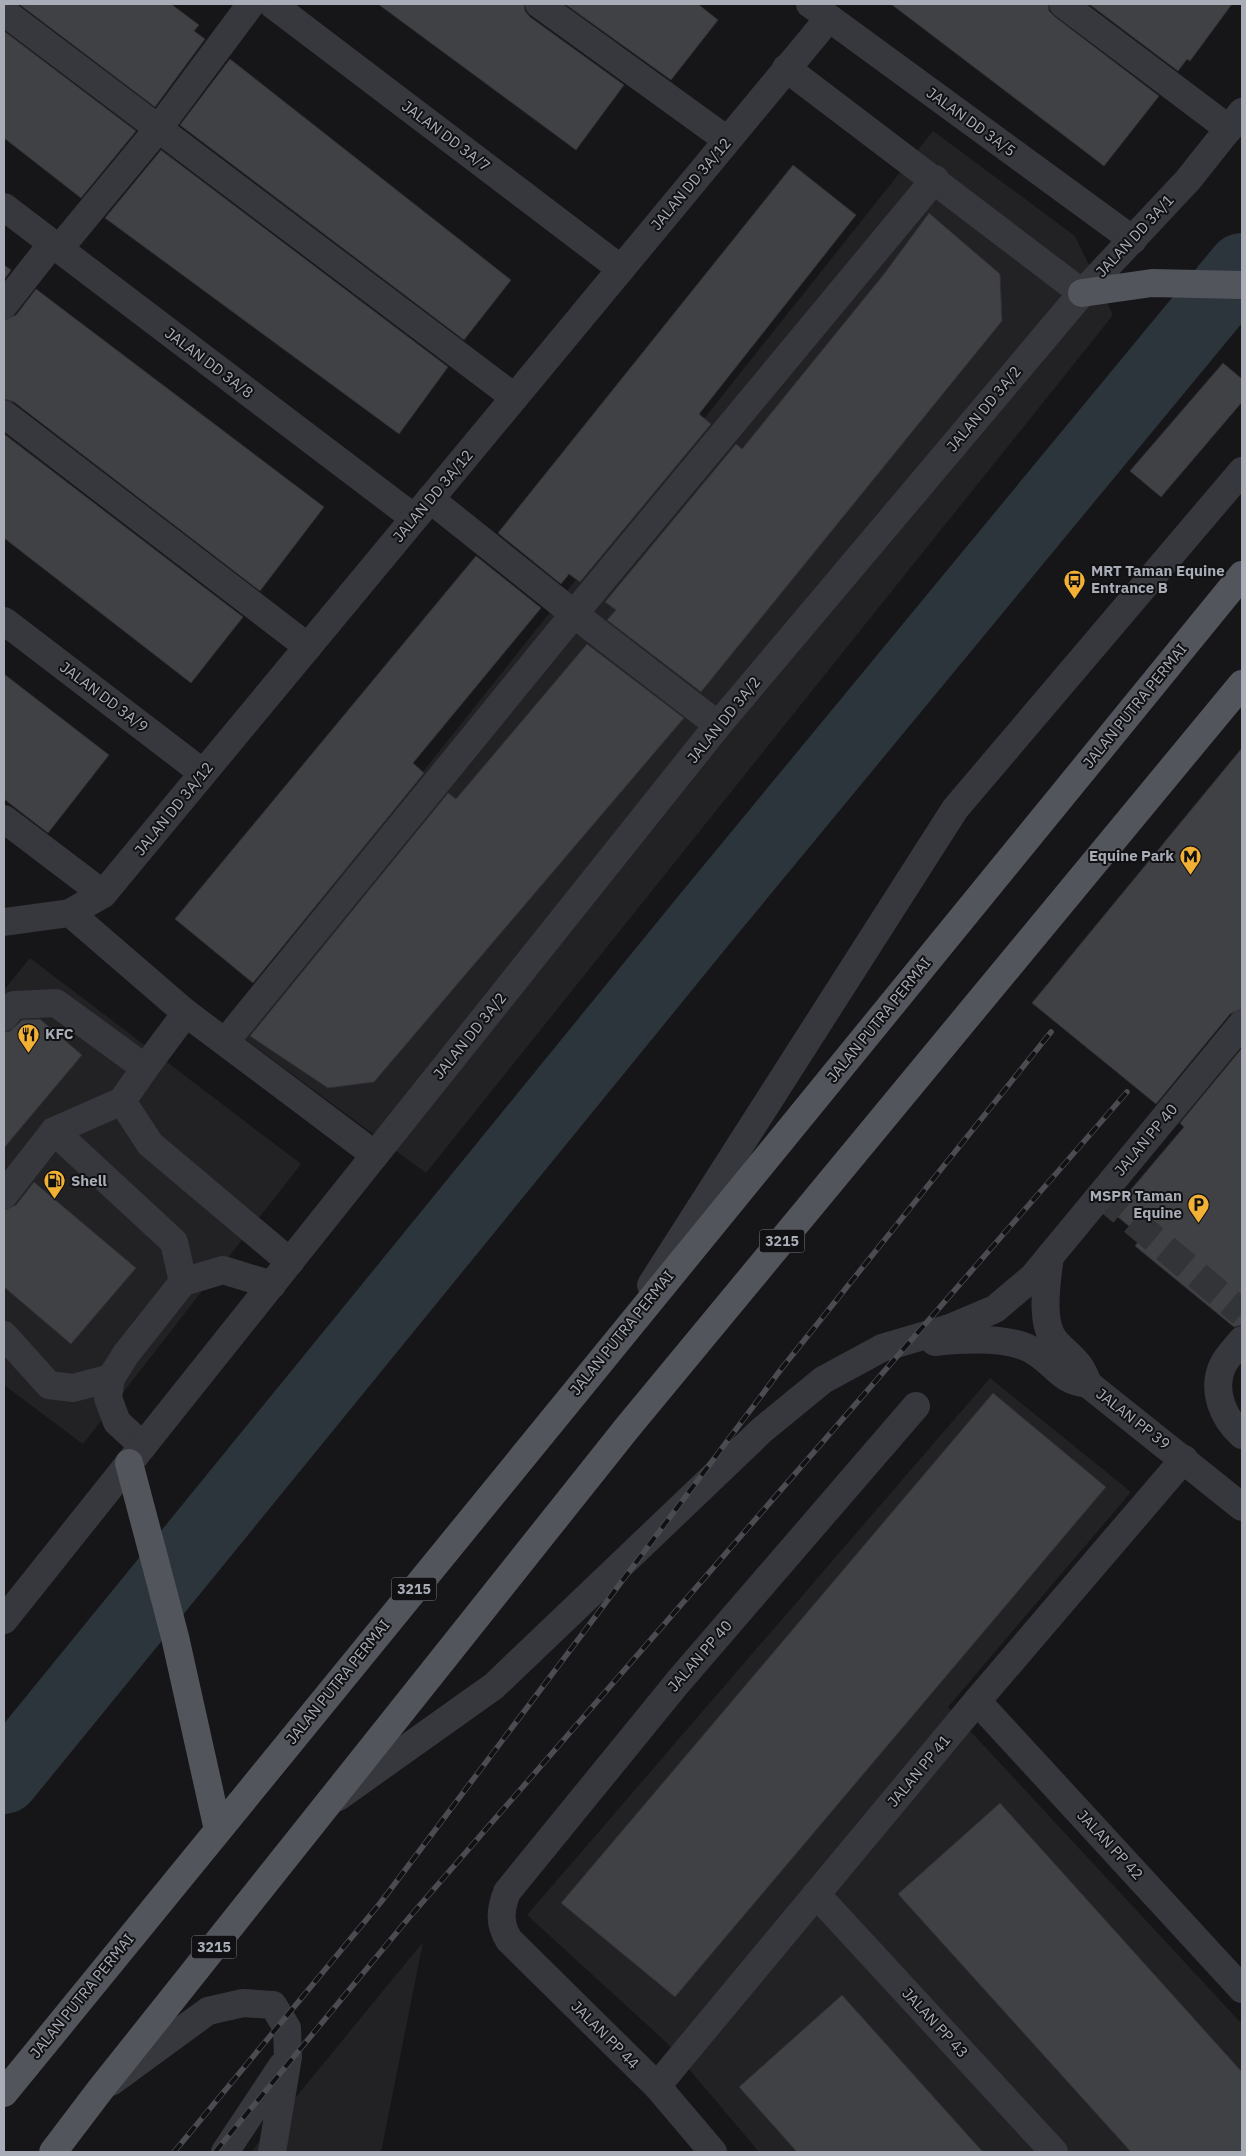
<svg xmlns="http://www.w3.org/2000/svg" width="1246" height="2156" font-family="'IBM Plex Sans',sans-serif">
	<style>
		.built { fill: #222225 }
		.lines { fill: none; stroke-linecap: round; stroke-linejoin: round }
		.river { stroke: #2c353c; stroke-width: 70 }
		.building { fill: #404145; stroke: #303034 }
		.minor-tunnel { stroke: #333438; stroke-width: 28; stroke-dasharray: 28 14; stroke-linecap: butt }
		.minor { stroke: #37383d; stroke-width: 28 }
		.major { stroke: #53555c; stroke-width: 28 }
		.rail-casing { stroke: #4a4c52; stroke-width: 5.5 }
		.rail { stroke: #111113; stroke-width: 4; stroke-dasharray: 11; stroke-linecap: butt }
		.labels { text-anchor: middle; stroke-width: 4; stroke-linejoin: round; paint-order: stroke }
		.shield { fill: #111113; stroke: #7b7e86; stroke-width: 1 }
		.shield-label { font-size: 14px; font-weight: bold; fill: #a8adb8 }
		.street-label { font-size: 15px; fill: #a8adb8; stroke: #111113 }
		.poi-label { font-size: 15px; font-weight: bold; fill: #a8adb8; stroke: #111113; text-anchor: start }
	</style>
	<rect width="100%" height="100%" fill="#161618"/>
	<g class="built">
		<polygon points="933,131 1075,236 1113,315 426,1173 223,1023"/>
		<polygon points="30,958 301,1164 83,1444 4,1385 4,990"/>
		<polygon points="990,1378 1131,1492 948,1707 1242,2024 1242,2152 759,2152 667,2043 527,1915"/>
		<polygon points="423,1942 381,2152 251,2152"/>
	</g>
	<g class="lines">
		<polyline class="river" points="4,1779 708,915 1242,268"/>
	</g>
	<g class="building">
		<polygon points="19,4 171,4 199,25 194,31 205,39 155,107"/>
		<polygon points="378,4 524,4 525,11 530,17 624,85 576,150"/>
		<polygon points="565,4 698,4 718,20 671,80"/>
		<polygon points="891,4 1048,4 1049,11 1054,16 1159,96 1104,166"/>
		<polygon points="1089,4 1232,4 1190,61 1187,59 1178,71"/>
		<polygon points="4,31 136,131 81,198 4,138"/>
		<polygon points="230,59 511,280 464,340 180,125"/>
		<polygon points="161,150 448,367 399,434 105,218"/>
		<polygon points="793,165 856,215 699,414 711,424 580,582 569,574 561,584 498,533"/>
		<polygon points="929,213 1000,274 1002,321 701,692 607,620 616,610 605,602 736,444 742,449 884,274"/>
		<polygon points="4,265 11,270 4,280"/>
		<polygon points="36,289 324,507 260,591 14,402 4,399 4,320 16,315"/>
		<polygon points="1223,363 1242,379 1242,402 1161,497 1130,471"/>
		<polygon points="4,434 243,617 191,683 4,538"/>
		<polygon points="476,556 541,608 413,763 424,773 253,983 175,919"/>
		<polygon points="587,644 684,718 374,1082 328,1088 250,1036 448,793 456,799"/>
		<polygon points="4,674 109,755 48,833 4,799"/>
		<polygon points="1242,748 1242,1009 1230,1014 1156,1104 1032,1003"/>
		<polygon points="40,1019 82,1055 4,1148 4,1032 10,1031 22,1020"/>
		<polygon points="1242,1048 1242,1325 1234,1327 1135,1246 1142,1237 1112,1212 1184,1127 1180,1123"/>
		<polygon points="34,1182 136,1268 71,1344 4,1287 4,1210 16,1205"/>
		<polygon points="993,1393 1106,1487 675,1997 561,1903"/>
		<polygon points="1000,1803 1242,2072 1242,2152 1131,2152 898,1894"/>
		<polygon points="842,1995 983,2152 797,2152 739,2087"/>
	</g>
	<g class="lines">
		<polyline class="minor-tunnel" points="1101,1194 1242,1313"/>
		<g class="minor">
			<polyline points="272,4 621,269"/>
			<polyline points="539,4 727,140"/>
			<polyline points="810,4 1133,240"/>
			<polyline points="1063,4 1229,129"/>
			<polyline points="4,12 514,397"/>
			<polyline points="786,68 1082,293"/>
			<polyline points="4,207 414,518"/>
			<polyline points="59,249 158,129 251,4"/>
			<polyline points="4,305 52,244"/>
			<polyline points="4,414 308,647"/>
			<polyline points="430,499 574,614 718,725"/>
			<polyline points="4,621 203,773"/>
			<polyline points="4,819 103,894"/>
			<polyline points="70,913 186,1013 375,1155"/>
			<polyline points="4,922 70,913 103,894 829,18"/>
			<polyline points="4,1017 14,1005 56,1003 145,1068"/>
			<polyline points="225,1042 574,614 935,179"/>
			<polyline points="122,1101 150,1144 290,1262"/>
			<polyline points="54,1131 174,1242 183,1282"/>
			<polyline points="4,1195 54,1131 122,1101 145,1068 186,1013"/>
			<path d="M1050,1256C1047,1279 1039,1324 1056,1342C1072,1359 1080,1361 1088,1384L1242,1507"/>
			<polyline points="651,1285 955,809 1242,471"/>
			<polyline points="4,1335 49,1385 73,1388 111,1378"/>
			<path d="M1242,1340C1236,1348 1227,1356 1223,1365C1211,1390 1223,1418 1242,1435"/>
			<path d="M935,1342C963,1339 1013,1336 1037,1353C1059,1368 1060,1380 1088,1384"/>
			<polyline points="143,1446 117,1422 108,1398 111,1378 126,1354 183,1282 223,1270 272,1285"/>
			<polyline points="4,1620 718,725 1082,293 1188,180 1242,112"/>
			<polyline points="977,1701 1242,1989"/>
			<polyline points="338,1797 494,1686 762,1430 823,1380 882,1348 950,1328 995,1309 1033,1277 1242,1024"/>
			<polyline points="816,1894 1054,2152"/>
			<polyline points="111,2082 208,2011 243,2003 273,2005 287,2028 288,2057 272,2152"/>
			<polyline points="657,2086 977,1701 1184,1459"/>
			<polyline points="225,2152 282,2066"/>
			<path d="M713,2152L657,2086L509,1940C499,1924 500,1910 507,1892L678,1682L916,1406"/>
		</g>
		<g class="major">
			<polyline points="1082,293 1152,283 1242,285"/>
			<polyline points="129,1463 175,1637 218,1830"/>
			<polyline points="4,2093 1242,575"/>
			<polyline points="53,2152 100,2090 627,1428 1242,684"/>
		</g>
		<defs>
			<g id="rail">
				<polyline points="174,2152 381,1902 782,1368 1051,1032"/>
				<polyline points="215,2152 407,1920 1127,1092"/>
			</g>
		</defs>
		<use href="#rail" class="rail-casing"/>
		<use href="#rail" class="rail"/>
	</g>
	<defs>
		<symbol id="bus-pin" viewBox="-11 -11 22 30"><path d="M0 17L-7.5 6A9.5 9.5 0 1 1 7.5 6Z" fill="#f2b134" stroke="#111113"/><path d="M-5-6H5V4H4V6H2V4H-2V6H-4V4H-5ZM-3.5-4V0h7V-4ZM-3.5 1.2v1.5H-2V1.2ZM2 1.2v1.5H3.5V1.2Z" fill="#111"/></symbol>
		<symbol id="metro-pin" viewBox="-11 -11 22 30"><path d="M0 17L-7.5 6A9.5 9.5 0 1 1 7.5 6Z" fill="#f2b134" stroke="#111113"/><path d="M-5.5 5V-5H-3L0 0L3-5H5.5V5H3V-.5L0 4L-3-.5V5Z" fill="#111"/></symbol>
		<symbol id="restaurant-pin" viewBox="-11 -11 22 30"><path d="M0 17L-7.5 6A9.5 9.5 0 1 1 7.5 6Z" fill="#f2b134" stroke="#111113"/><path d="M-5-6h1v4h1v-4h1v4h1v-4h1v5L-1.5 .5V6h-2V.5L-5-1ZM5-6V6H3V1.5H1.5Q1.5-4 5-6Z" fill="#111"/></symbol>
		<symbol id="fuel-pin" viewBox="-11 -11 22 30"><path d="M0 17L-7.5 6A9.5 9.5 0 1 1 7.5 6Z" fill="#f2b134" stroke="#111113"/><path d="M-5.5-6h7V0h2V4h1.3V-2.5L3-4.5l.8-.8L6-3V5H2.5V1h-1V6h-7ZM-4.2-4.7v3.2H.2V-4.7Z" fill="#111"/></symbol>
		<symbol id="parking-pin" viewBox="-11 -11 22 30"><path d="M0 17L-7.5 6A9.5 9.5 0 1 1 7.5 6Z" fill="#f2b134" stroke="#111113"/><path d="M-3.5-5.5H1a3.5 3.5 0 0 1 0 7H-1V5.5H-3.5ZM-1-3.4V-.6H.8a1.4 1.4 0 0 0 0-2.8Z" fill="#111"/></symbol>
	</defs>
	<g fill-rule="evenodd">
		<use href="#bus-pin" x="1062" y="568" width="25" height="34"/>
		<use href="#metro-pin" x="1178" y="844" width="25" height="34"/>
		<use href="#restaurant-pin" x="16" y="1022" width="25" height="34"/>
		<use href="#fuel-pin" x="42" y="1168" width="25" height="34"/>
		<use href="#parking-pin" x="1186" y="1192" width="25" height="34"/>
	</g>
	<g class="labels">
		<g class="shield">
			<rect x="759.5" y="1229.5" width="45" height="23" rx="4"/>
			<rect x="391.5" y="1577.5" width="45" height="23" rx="4"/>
			<rect x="191.5" y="1935.5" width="45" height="23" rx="4"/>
		</g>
		<g class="shield-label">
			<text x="782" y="1246">3215</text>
			<text x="414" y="1594">3215</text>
			<text x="214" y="1952">3215</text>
		</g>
		<g class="street-label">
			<text transform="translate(971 122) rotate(36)" y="5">JALAN DD 3A/5</text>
			<text transform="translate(446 136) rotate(37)" y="5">JALAN DD 3A/7</text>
			<text transform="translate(691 184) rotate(-50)" y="5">JALAN DD 3A/12</text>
			<text transform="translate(1135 236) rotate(-47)" y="5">JALAN DD 3A/1</text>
			<text transform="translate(209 363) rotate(37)" y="5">JALAN DD 3A/8</text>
			<text transform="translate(984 409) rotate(-50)" y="5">JALAN DD 3A/2</text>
			<text transform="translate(433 496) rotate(-50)" y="5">JALAN DD 3A/12</text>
			<text transform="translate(104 697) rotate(37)" y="5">JALAN DD 3A/9</text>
			<text transform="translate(1135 706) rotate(-51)" y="5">JALAN PUTRA PERMAI</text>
			<text transform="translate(724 720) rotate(-51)" y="5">JALAN DD 3A/2</text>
			<text transform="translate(174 809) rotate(-51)" y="5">JALAN DD 3A/12</text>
			<text transform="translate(879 1020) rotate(-51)" y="5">JALAN PUTRA PERMAI</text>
			<text transform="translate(470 1036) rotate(-51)" y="5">JALAN DD 3A/2</text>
			<text transform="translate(1146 1140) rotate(-50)" y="5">JALAN PP 40</text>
			<text transform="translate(622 1333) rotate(-51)" y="5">JALAN PUTRA PERMAI</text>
			<text transform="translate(1133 1419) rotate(38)" y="5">JALAN PP 39</text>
			<text transform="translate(700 1656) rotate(-49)" y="5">JALAN PP 40</text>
			<text transform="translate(338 1682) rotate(-51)" y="5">JALAN PUTRA PERMAI</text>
			<text transform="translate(919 1771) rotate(-50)" y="5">JALAN PP 41</text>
			<text transform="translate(1110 1845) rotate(47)" y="5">JALAN PP 42</text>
			<text transform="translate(82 1996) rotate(-51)" y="5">JALAN PUTRA PERMAI</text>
			<text transform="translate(935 2023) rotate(47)" y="5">JALAN PP 43</text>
			<text transform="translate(605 2035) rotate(45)" y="5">JALAN PP 44</text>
		</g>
		<g class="poi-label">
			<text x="1091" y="576">MRT Taman Equine<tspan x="1091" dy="17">Entrance B</tspan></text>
			<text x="1174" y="861" text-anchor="end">Equine Park</text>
			<text x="45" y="1039">KFC</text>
			<text x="71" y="1186">Shell</text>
			<text x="1182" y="1201" text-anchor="end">MSPR Taman<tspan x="1182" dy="17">Equine</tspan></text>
		</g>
	</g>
	<rect width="1246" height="2156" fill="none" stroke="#a8adb8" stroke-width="10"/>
</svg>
